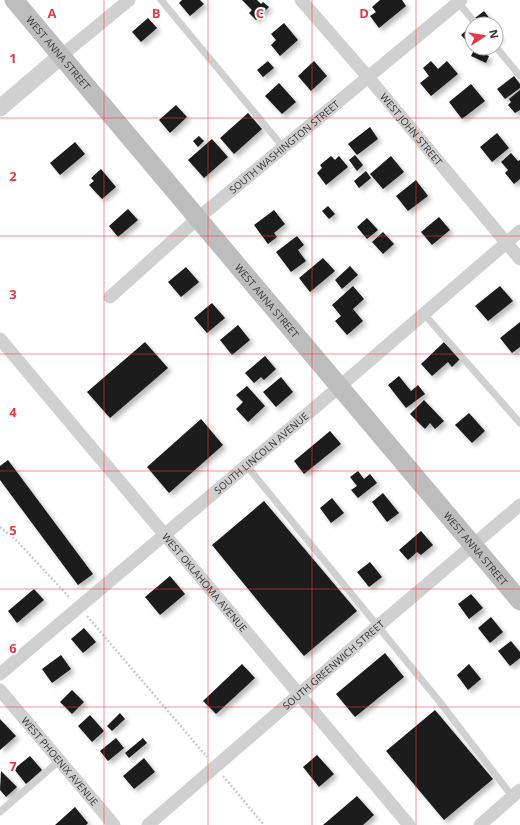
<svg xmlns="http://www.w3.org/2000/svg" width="520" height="825" font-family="'Open Sans',sans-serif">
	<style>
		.building { fill: #1a1a1a; filter: url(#shadow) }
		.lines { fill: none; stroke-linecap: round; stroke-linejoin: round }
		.path { stroke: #cdcdcd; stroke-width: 2.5; stroke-dasharray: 2 2; stroke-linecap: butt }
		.service { stroke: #d0d0d0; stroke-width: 7 }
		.minor { stroke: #d0d0d0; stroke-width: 13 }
		.tertiary { stroke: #d0d0d0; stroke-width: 17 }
		.secondary { stroke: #bdbdbd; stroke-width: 19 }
		.grid { fill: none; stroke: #e63946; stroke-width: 1; stroke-opacity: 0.55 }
		.labels { text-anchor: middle; stroke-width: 4; stroke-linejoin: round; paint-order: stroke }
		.street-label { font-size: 10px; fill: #333; stroke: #fff }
		.grid-label { font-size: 13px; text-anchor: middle; font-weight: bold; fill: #e63946; stroke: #fff; stroke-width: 4; stroke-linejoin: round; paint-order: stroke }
	</style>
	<defs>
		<filter id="shadow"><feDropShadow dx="3.5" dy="3.5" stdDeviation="2" flood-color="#0004"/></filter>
	</defs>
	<rect width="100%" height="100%" fill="#fff"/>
	<g class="building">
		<polygon points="182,0 200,0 204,4 190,16 179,3"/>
		<polygon points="242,0 257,0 261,4 263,2 269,7 256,20 249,13 252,10"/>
		<polygon points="380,0 402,0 406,6 379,28 370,16 376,12 372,7"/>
		<polygon points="484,11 494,24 480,24 475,18"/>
		<polygon points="148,18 157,28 141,42 132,32"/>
		<polygon points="284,23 298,40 280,56 271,45 276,40 271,34"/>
		<polygon points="471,26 472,28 472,47 461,35"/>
		<polygon points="496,32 501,38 496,42"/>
		<polygon points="474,50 489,56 486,63 471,56"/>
		<polygon points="268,61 274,68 263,77 257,70"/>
		<polygon points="314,61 327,76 311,91 298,76"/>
		<polygon points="431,61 438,69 447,61 458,74 431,96 420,83 429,76 423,68"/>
		<polygon points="514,76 520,84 520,88 505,99 497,89"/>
		<polygon points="279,83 296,102 282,114 265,96"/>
		<polygon points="471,84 485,101 462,119 449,102"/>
		<polygon points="520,90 520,110 515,113 508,105 511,102 509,99"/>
		<polygon points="176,105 187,117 170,133 159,120"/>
		<polygon points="248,113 262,129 234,154 220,138"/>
		<polygon points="370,127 378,139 357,155 348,144"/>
		<polygon points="497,133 509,148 492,162 480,147"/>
		<polygon points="199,136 204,141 198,147 193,141"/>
		<polygon points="212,139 228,157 204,178 188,160"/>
		<polygon points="75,142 85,154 60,175 50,163"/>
		<polygon points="511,153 518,161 520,160 520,179 514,184 505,173 508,170 501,162"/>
		<polygon points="355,155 363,165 357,171 349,160"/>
		<polygon points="331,156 335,160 339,156 348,167 326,185 317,173 322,168 320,165"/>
		<polygon points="391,156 404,172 383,189 370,174"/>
		<polygon points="101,169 116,187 102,199 89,185 94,181 91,178"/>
		<polygon points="366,171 371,178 359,188 354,181"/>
		<polygon points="416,180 428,196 408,211 396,196"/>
		<polygon points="328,206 335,214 329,219 322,211"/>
		<polygon points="128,209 138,220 118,237 109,226"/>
		<polygon points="274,210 285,224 274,233 277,237 268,244 254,225"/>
		<polygon points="439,217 450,230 432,245 421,232"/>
		<polygon points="367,218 378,230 367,239 357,227"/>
		<polygon points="383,232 394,244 383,254 372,242"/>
		<polygon points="297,236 304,245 298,250 306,261 291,272 276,252"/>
		<polygon points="323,258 335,271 310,292 299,278"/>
		<polygon points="350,266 358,275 342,289 335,280"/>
		<polygon points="186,267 199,282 181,297 168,282"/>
		<polygon points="353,286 364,299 353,309 363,321 347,335 335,321 341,316 332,305"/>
		<polygon points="500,286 513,301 488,321 475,306"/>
		<polygon points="212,303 225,318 207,333 194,318"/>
		<polygon points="520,322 520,347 512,353 500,338"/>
		<polygon points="238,325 250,340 232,355 220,340"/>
		<polygon points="145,342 168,368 110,418 87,392"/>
		<polygon points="444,342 460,359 452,367 448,362 432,376 421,364"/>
		<polygon points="265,356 276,369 264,380 261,377 254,383 245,373"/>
		<polygon points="399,376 411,391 418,385 425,394 406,408 388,385"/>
		<polygon points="281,377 293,392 276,407 263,392"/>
		<polygon points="247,386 265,406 248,422 236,409 243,402 236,395"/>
		<polygon points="424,400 444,421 435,429 430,423 425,429 410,414"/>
		<polygon points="469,413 485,431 472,443 455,425"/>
		<polygon points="201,419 223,445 169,493 147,467"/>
		<polygon points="330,431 341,444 304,474 294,461"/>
		<polygon points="8,460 93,574 78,585 0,480 0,466"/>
		<polygon points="358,471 364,479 370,474 377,483 358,498 351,490 357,486 350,477"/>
		<polygon points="383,493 399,513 387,522 372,502"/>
		<polygon points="332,498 344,513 331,523 320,508"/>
		<polygon points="264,501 357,611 304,656 262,606 212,545"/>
		<polygon points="421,531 433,545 421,555 417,552 408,560 399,550"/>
		<polygon points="370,562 382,577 369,587 357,572"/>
		<polygon points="170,576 185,594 160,615 145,597"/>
		<polygon points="34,589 44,600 17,623 8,611"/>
		<polygon points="471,594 483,608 469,619 458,604"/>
		<polygon points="491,617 503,632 490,643 478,628"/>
		<polygon points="84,628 96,642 83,653 71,639"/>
		<polygon points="511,641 520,652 520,658 510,666 498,651"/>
		<polygon points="385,653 404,677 355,717 336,694"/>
		<polygon points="61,655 71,669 52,683 42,669"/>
		<polygon points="242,664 255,678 216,714 203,701"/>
		<polygon points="469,664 481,679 468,690 457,675"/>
		<polygon points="72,690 84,702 72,714 60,702"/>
		<polygon points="435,710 493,779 444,820 386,751"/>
		<polygon points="120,713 125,719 112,731 107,726"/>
		<polygon points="90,715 104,731 92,742 78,726"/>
		<polygon points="0,719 16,736 0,750"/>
		<polygon points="116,738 124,748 108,761 100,751"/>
		<polygon points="143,738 147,743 129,758 125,753"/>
		<polygon points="317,755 334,774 319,787 303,767"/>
		<polygon points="30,756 42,770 26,784 14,769"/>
		<polygon points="144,758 155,772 134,789 123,776"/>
		<polygon points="1,771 17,787 6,797 0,790"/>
		<polygon points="357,796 374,815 363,825 323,825"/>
		<polygon points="75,807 88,823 86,825 55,825"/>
	</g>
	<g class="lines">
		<g class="path">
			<polyline points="0,527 16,540 70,598"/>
			<polyline points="87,616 207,757"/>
			<polyline points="223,776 264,825"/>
		</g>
		<g class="service">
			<polyline points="161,0 283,147"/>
			<polyline points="457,1 476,24"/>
			<polyline points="496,47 520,76"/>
			<polyline points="424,314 520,423"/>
			<polyline points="246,465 439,701 512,796"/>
			<polyline points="0,812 60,760"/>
		</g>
		<g class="minor">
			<path id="s1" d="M301,0L368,77L520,259"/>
			<polyline points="61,56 129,0"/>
			<path id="s2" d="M110,297L197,219L461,0"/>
			<path id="s3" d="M0,339L409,825"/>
			<path id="s4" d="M0,674L339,387L520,231"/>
			<path id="s5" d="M0,690L114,825"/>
			<path id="s6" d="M148,825L378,626L520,505"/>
			<polyline points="480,825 520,790"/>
		</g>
		<polyline class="tertiary" points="0,108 61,56"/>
		<path class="secondary" id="s7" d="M14,0L520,601"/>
	</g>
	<path class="grid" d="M104,0V825M208,0V825M312,0V825M416,0V825M0,118H520M0,236H520M0,354H520M0,471H520M0,589H520M0,707H520"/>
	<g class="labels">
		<g class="street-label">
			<text dy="4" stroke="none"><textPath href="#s7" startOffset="69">WEST ANNA STREET</textPath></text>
			<text dy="4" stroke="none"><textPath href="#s1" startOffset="170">WEST JOHN STREET</textPath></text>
			<text dy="4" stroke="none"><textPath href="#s2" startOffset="230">SOUTH WASHINGTON STREET</textPath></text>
			<text dy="4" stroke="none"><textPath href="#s7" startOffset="393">WEST ANNA STREET</textPath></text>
			<text dy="4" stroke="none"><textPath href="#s4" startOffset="342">SOUTH LINCOLN AVENUE</textPath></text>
			<text dy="4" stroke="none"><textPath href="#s7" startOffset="717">WEST ANNA STREET</textPath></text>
			<text dy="4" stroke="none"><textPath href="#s3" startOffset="318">WEST OKLAHOMA AVENUE</textPath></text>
			<text dy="4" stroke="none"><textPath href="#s6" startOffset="245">SOUTH GREENWICH STREET</textPath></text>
			<text dy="4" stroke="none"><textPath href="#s5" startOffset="93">WEST PHOENIX AVENUE</textPath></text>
		</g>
	</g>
	<g class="grid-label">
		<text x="52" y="18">A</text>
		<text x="156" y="18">B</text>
		<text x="260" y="18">C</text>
		<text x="364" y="18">D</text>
		<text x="13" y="63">1</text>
		<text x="13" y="181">2</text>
		<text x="13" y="299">3</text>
		<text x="13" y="417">4</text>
		<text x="13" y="535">5</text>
		<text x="13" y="653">6</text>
		<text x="13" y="771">7</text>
	</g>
	<g transform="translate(484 36) rotate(78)"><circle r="19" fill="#ffffff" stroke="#adadad"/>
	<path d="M0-3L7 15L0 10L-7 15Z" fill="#e63946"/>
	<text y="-6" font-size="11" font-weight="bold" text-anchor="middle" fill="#333333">N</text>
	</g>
</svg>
